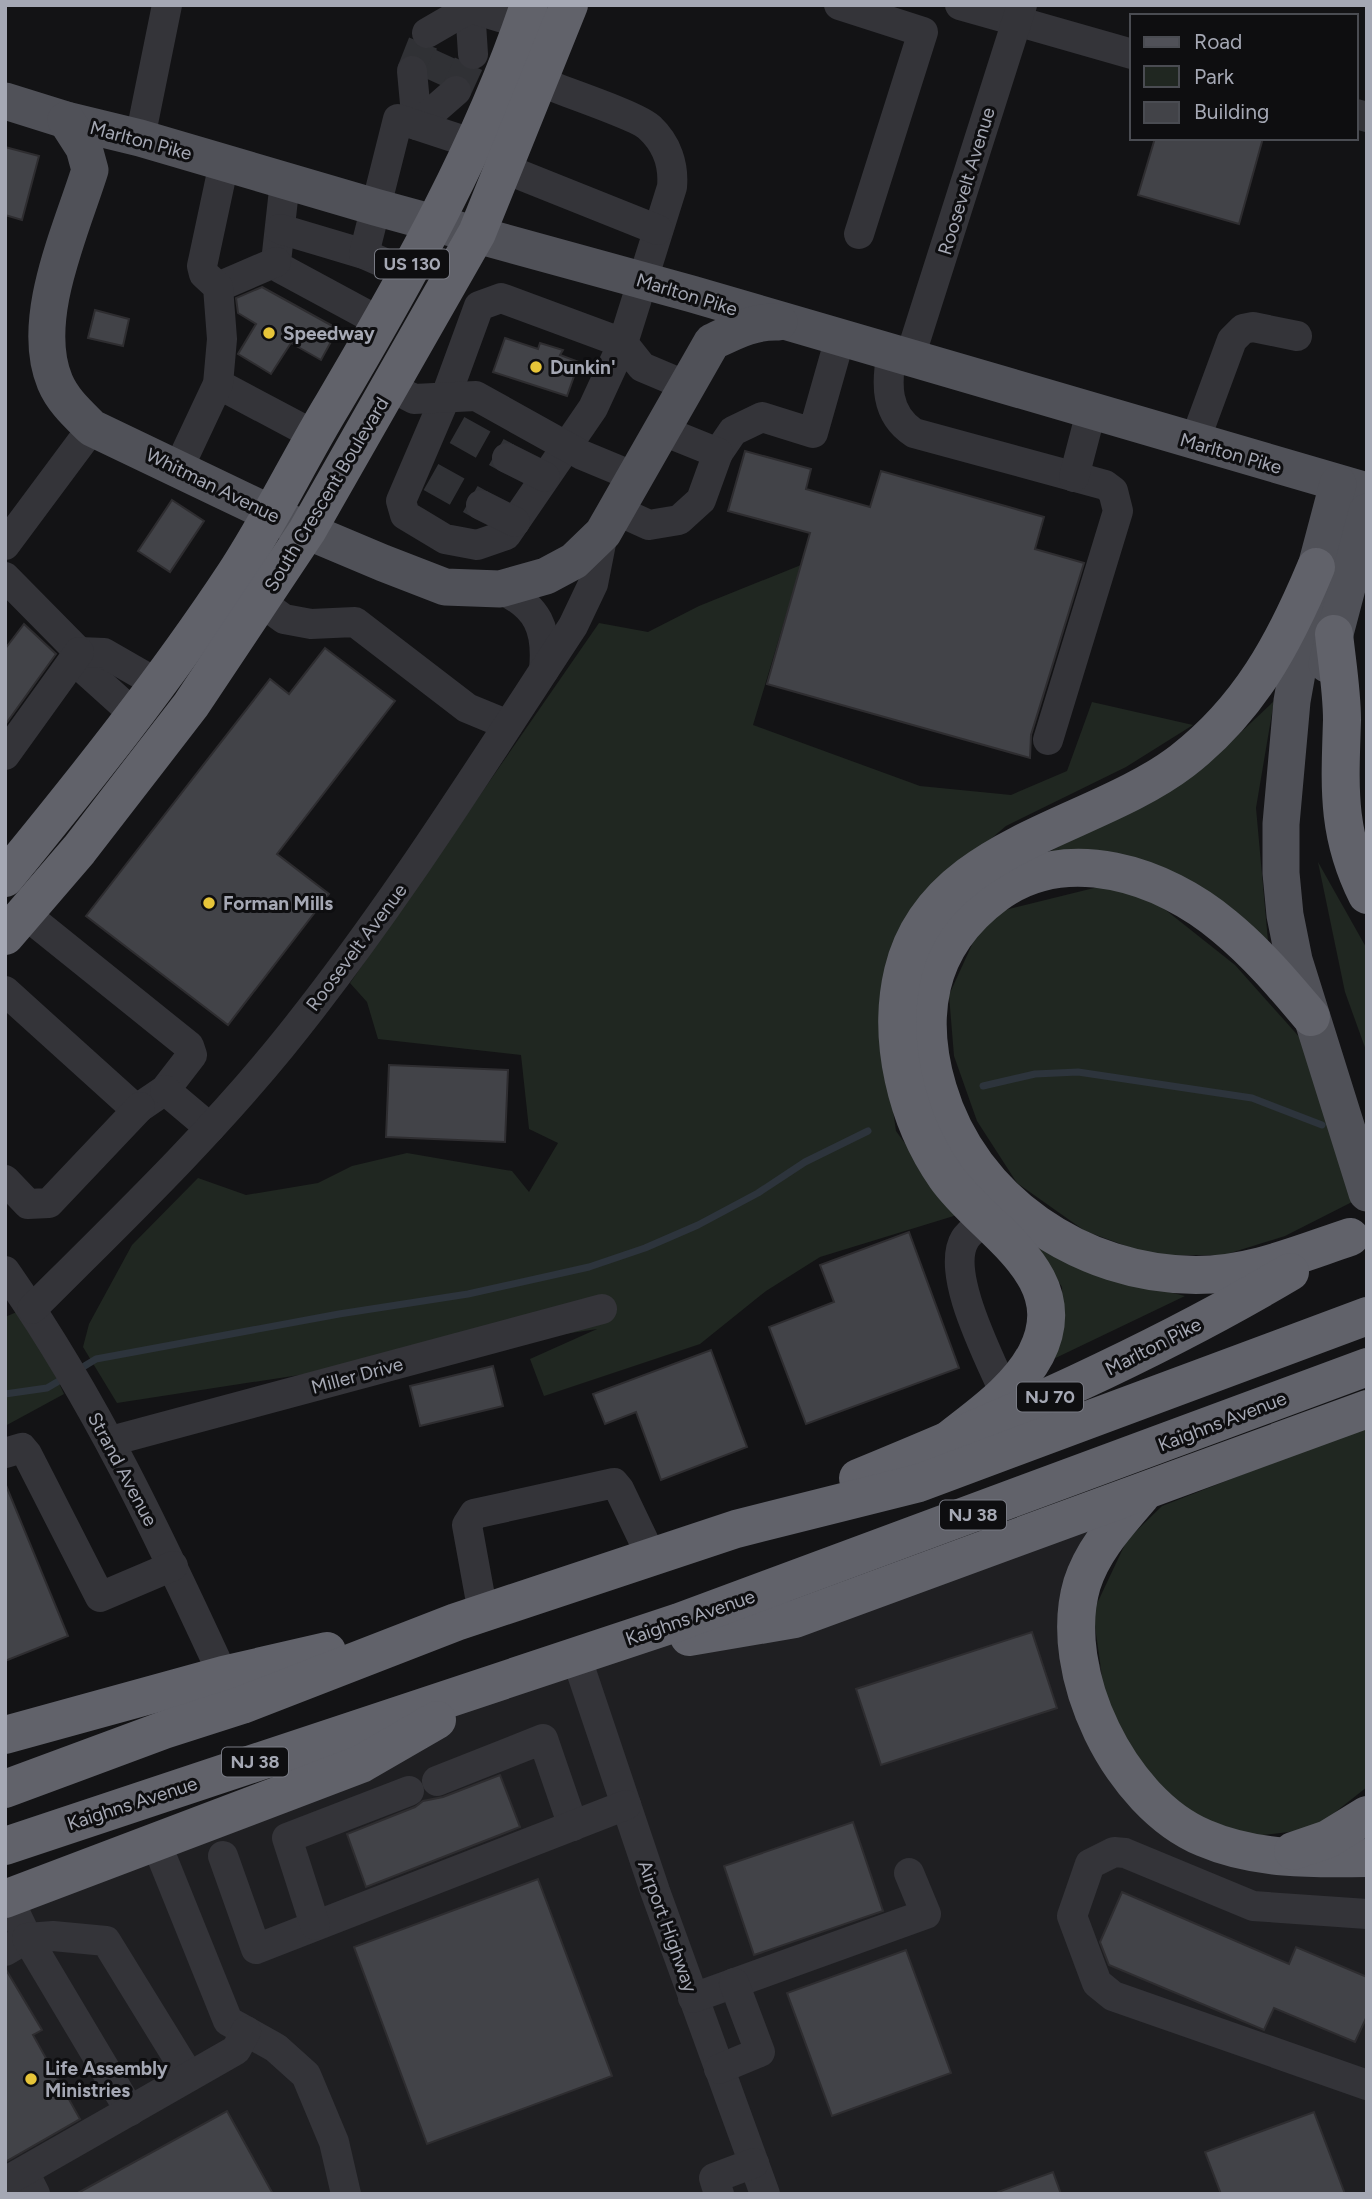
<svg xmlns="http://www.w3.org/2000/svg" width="1372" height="2199" font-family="Figtree,sans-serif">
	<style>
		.built { fill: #1f1f22 }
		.green { fill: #202721 }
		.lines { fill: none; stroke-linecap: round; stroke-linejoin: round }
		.stream { stroke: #2d343c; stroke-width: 7 }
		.building { fill: #424348; stroke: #2e2d30; stroke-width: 2 }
		.minor-tunnel { stroke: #303135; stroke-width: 30; stroke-dasharray: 30 15; stroke-linecap: butt }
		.minor { stroke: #343439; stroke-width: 30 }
		.major { stroke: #505158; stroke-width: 37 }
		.highway { stroke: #61626a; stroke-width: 38 }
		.poi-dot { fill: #e7c539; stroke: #0e0e10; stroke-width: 2.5 }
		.labels { text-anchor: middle; stroke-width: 6; stroke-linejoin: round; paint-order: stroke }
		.shield { fill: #0e0e10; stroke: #787a83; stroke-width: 2 }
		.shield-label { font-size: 18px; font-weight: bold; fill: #a5a8b4 }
		.street-label { font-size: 19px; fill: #a5a8b4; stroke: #0e0e10 }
		.poi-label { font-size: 19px; font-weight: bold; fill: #a5a8b4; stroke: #0e0e10; text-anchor: start }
	</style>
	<rect width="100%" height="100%" fill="#131315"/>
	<polygon class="built" points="1142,1494 1077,1616 1173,1821 1367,1858 1367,2194 5,2194 5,1899 505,1680"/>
	<g class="green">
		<polygon points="801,565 753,725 920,786 1011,795 1067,771 1092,702 1193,725 1126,767 1006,826 916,903 879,1011 896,1131 957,1215 820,1257 766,1291 700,1344 544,1396 530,1359 597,1329 117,1403 83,1347 89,1324 132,1245 198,1178 246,1195 318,1183 352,1166 407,1153 512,1171 529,1192 558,1143 529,1129 521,1055 378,1039 367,1002 350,983 599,623 648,632 699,606"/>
		<polygon points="1274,701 1256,808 1268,941 1166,868 1049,852 1203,768"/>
		<polygon points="1318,862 1367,949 1367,1053 1345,992"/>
		<polygon points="1098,887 1148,896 1235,965 1302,1040 1352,1202 1285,1236 1224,1255 1151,1255 1085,1231 1017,1183 977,1121 954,1056 949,995 975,938 1001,911"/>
		<polygon points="1035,1245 1127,1282 1185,1296 1043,1364 1063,1328 1062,1287"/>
		<polygon points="24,1309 64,1394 5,1426 5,1317"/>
		<polygon points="1367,1426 1367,1787 1314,1829 1254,1836 1198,1817 1146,1774 1106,1705 1093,1612 1127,1540 1162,1506"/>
	</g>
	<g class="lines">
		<g class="stream">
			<polyline points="983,1086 1035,1074 1078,1072 1252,1098 1322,1125"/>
			<polyline points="78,1370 96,1359 339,1314 468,1294 589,1267 645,1248 698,1225 758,1193 805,1162 868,1131"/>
			<polyline points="5,1394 47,1388 64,1378"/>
		</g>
	</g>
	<g class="building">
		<polygon points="1155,138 1263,138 1239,224 1138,195"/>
		<polygon points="5,147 39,156 22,220 5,215"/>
		<polygon points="262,287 338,329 321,360 291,343 271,374 238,354 256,324 238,313 236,298"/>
		<polygon points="95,310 129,319 123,346 88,338"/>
		<polygon points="505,338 538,349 540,343 563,350 560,355 579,362 567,396 493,372"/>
		<polygon points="745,451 811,469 806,489 870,507 881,471 1044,517 1035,549 1084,563 1031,735 1030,758 767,684 810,533 728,511"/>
		<polygon points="172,500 204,521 170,572 138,551"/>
		<polygon points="24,624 56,654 5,725 5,649"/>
		<polygon points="325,648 395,701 277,854 329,894 228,1025 86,916 270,679 289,694"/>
		<polygon points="389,1065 508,1070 505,1142 386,1137"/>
		<polygon points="909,1232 959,1368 806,1424 769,1327 834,1302 820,1265"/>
		<polygon points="711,1350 747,1447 661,1480 636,1412 605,1424 593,1394"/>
		<polygon points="493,1366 503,1406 420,1426 410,1386"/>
		<polygon points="5,1483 68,1636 5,1661"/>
		<polygon points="1032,1632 1057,1708 881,1765 856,1689"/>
		<polygon points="500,1775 520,1827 366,1887 347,1834 415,1807 423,1801 443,1797"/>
		<polygon points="853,1822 883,1911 754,1955 724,1866"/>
		<polygon points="538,1879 612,2076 427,2144 354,1947"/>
		<polygon points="1122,1892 1289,1964 1296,1947 1367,1977 1367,2016 1355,2042 1274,2008 1264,2030 1109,1965 1100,1942"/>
		<polygon points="906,1950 951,2073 832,2116 787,1993"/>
		<polygon points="5,1968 42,2030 33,2035 80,2119 5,2162"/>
		<polygon points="227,2111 273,2194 76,2194"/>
		<polygon points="1314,2112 1345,2194 1221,2194 1205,2152"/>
		<polygon points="1053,2172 1061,2194 999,2194 998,2192"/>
	</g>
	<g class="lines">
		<g class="minor-tunnel">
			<polyline points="412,71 427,33"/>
			<polyline points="436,83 454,44"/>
			<polyline points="456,91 473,54"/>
			<polyline points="457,430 507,458"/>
			<polyline points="431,477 481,505"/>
		</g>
		<g class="minor">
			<polyline points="839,5 923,32 859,234"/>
			<polyline points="960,5 1132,54"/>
			<polyline points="470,8 473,54"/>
			<polyline points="427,33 470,8 523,24"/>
			<polyline points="412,71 417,125"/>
			<path d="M538,81C559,90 639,116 650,128C667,144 674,165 672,187L623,343L593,408L506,535L477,545L445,539L405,515L401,501L446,396L479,306L501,298L623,343L642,367L687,386"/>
			<polyline points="1356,114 1367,117"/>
			<polyline points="417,125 456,91"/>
			<polyline points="140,138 167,5"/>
			<polyline points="503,168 658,230"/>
			<polyline points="285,181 276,262 280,268 380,322"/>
			<polyline points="280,229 364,254 407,273"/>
			<polyline points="364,254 398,119 471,143"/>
			<polyline points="218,287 276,262"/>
			<path d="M892,352C886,383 885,414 914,433L1105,485L1113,491L1118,511L1048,740"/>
			<polyline points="910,357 1022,5"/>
			<polyline points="218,384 314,435"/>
			<polyline points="391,387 414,399 476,396 582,455 635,477"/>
			<polyline points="1194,443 1232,340 1243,329 1253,327 1297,336"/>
			<polyline points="718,453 733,431 762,417 813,433 840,338"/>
			<polyline points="507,458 545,477"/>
			<polyline points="179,467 218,384 222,339 218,287 204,274 202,266 224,163"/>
			<polyline points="1074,477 1091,412"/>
			<polyline points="481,505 515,522"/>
			<polyline points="616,510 649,525 679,520 701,500 718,453 661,430"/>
			<polyline points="5,545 92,428"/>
			<polyline points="5,577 79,652 85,670 135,715"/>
			<path d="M500,589C538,606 548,629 544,670"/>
			<polyline points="261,602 284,619 311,624 355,622 467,708 508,725"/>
			<polyline points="79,652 104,653 158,684"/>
			<polyline points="5,755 79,652"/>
			<polyline points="5,991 129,1103 140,1107 165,1090 192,1055 189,1046 25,914"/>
			<polyline points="165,1090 210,1128"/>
			<polyline points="5,1180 28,1204 49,1203 140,1107"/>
			<path d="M985,1221C979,1226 969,1232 965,1239C944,1273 991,1360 1005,1394"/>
			<path d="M5,1271C94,1397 159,1536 223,1675"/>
			<path d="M32,1309C117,1224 204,1141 280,1048C389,914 479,769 573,626L593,584L603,533"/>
			<polyline points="111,1441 602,1309"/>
			<polyline points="5,1453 22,1448 27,1454 100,1597 173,1566"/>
			<polyline points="483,1613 467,1525 474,1514 614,1483 619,1489 652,1558"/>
			<polyline points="576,1656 655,1891 765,2194"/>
			<polyline points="437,1781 543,1739 573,1826"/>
			<polyline points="155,1840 228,2021 276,2048 306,2075 334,2142 346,2194"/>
			<polyline points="223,1856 256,1949 626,1805"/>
			<polyline points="1367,1914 1253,1906 1125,1853 1114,1852 1090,1864 1072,1916 1097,1983 1113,1996 1367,2085"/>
			<polyline points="315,1925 287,1838 409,1791"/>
			<polyline points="5,1951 27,1938 8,1898"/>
			<polyline points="693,1998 926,1914 909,1873"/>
			<polyline points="719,2069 760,2052 734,1983"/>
			<polyline points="130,2111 27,1938 53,1936 106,1941 189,2076"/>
			<polyline points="24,2172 35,2194"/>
			<polyline points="5,2182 236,2050 246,2031"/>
			<polyline points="719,2194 714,2178 754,2163"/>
		</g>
		<g class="major">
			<polyline points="5,101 66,120 140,138 375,207 692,294 1367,491"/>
			<path d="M66,120L84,148L90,170C71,231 29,320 55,382C63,401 78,414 92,428L307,531L383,563L445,587L500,589L546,576L574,561L603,533L712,342C735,331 753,321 779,322"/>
			<polyline points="1338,484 1316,567 1292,701 1281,824 1281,873 1285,915 1294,960 1367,1193"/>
			<polyline points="1327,664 1367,512"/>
		</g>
		<g class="highway">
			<path d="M1334,634C1337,662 1342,692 1342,720C1340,786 1336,833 1367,895"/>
			<path d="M5,878C86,779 165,680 235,574C271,519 299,460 333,404C408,277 482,145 529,5"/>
			<polyline points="5,936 79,850 191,705 307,531 477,233 569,5"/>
			<path d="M1311,1017C1284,985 1257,953 1224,926C1164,875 1066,842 996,894C965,917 941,947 932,986C924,1020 928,1056 938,1089C971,1201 1082,1275 1196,1275C1251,1275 1299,1254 1350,1237"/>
			<path d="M945,1443C977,1417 1016,1392 1036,1354C1077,1274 984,1231 946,1177C906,1120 887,1039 903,972C933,844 1092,830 1182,761C1249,709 1284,644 1316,567"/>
			<path d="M858,1478C1006,1417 1152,1354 1290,1272"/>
			<path d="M1141,1496C1118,1523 1093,1549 1082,1584C1056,1672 1120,1803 1204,1838C1255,1860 1313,1859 1367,1858"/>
			<polyline points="689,1637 795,1619 1367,1409"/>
			<polyline points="5,1735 223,1675 327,1651"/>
			<polyline points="5,1789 164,1730 242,1705 456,1622 736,1529 919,1483 1367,1316"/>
			<polyline points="5,1846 679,1622 1367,1367"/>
			<polyline points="1293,1851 1328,1839 1367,1815"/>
			<polyline points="5,1899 361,1764 437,1720"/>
		</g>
	</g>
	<g class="poi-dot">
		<circle cx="269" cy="333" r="7"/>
		<circle cx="536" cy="367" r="7"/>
		<circle cx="209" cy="903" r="7"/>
		<circle cx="31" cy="2079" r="7"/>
	</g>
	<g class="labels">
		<g class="shield">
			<rect x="375" y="249.5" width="74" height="29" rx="5"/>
			<rect x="1017" y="1382.5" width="66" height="29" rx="5"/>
			<rect x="940" y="1500.5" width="66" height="29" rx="5"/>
			<rect x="222" y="1747.5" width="66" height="29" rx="5"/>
		</g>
		<g class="shield-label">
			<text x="412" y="270">US 130</text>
			<text x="1050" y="1403">NJ 70</text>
			<text x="973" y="1521">NJ 38</text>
			<text x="255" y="1768">NJ 38</text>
		</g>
		<g class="street-label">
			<text transform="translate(141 140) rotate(15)" y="7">Marlton Pike</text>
			<text transform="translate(966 181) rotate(-73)" y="7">Roosevelt Avenue</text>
			<text transform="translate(687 294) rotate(17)" y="7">Marlton Pike</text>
			<text transform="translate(1231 453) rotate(16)" y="7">Marlton Pike</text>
			<text transform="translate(213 485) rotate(26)" y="7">Whitman Avenue</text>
			<text transform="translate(326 494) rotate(-59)" y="7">South Crescent Boulevard</text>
			<text transform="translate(356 947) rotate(-53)" y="7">Roosevelt Avenue</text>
			<text transform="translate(1153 1346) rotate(-27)" y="7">Marlton Pike</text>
			<text transform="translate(357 1375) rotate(-15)" y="7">Miller Drive</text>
			<text transform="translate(1222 1421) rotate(-21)" y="7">Kaighns Avenue</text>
			<text transform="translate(123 1469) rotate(62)" y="7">Strand Avenue</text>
			<text transform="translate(690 1617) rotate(-19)" y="7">Kaighns Avenue</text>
			<text transform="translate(132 1803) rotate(-18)" y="7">Kaighns Avenue</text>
			<text transform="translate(668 1926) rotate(70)" y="7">Airport Highway</text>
		</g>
		<g class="poi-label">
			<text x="283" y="340">Speedway</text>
			<text x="550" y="374">Dunkin'</text>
			<text x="223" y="910">Forman Mills</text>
			<text x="45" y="2075">Life Assembly<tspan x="45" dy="22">Ministries</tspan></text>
		</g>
	</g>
	<rect width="1372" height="2199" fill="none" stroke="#a5a8b4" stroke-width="14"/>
	<rect x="1130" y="14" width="228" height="126" fill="#0e0e10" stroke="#4a4c52" stroke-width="2"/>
	<rect x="1144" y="37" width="35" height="10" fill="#505158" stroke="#4a4c52" stroke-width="2"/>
	<text x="1194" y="49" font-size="21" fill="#a5a8b4">Road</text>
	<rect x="1144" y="66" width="35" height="21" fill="#202721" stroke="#4a4c52" stroke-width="2"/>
	<text x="1194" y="84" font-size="21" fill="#a5a8b4">Park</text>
	<rect x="1144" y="102" width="35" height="21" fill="#424348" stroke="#4a4c52" stroke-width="2"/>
	<text x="1194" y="119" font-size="21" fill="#a5a8b4">Building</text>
</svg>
